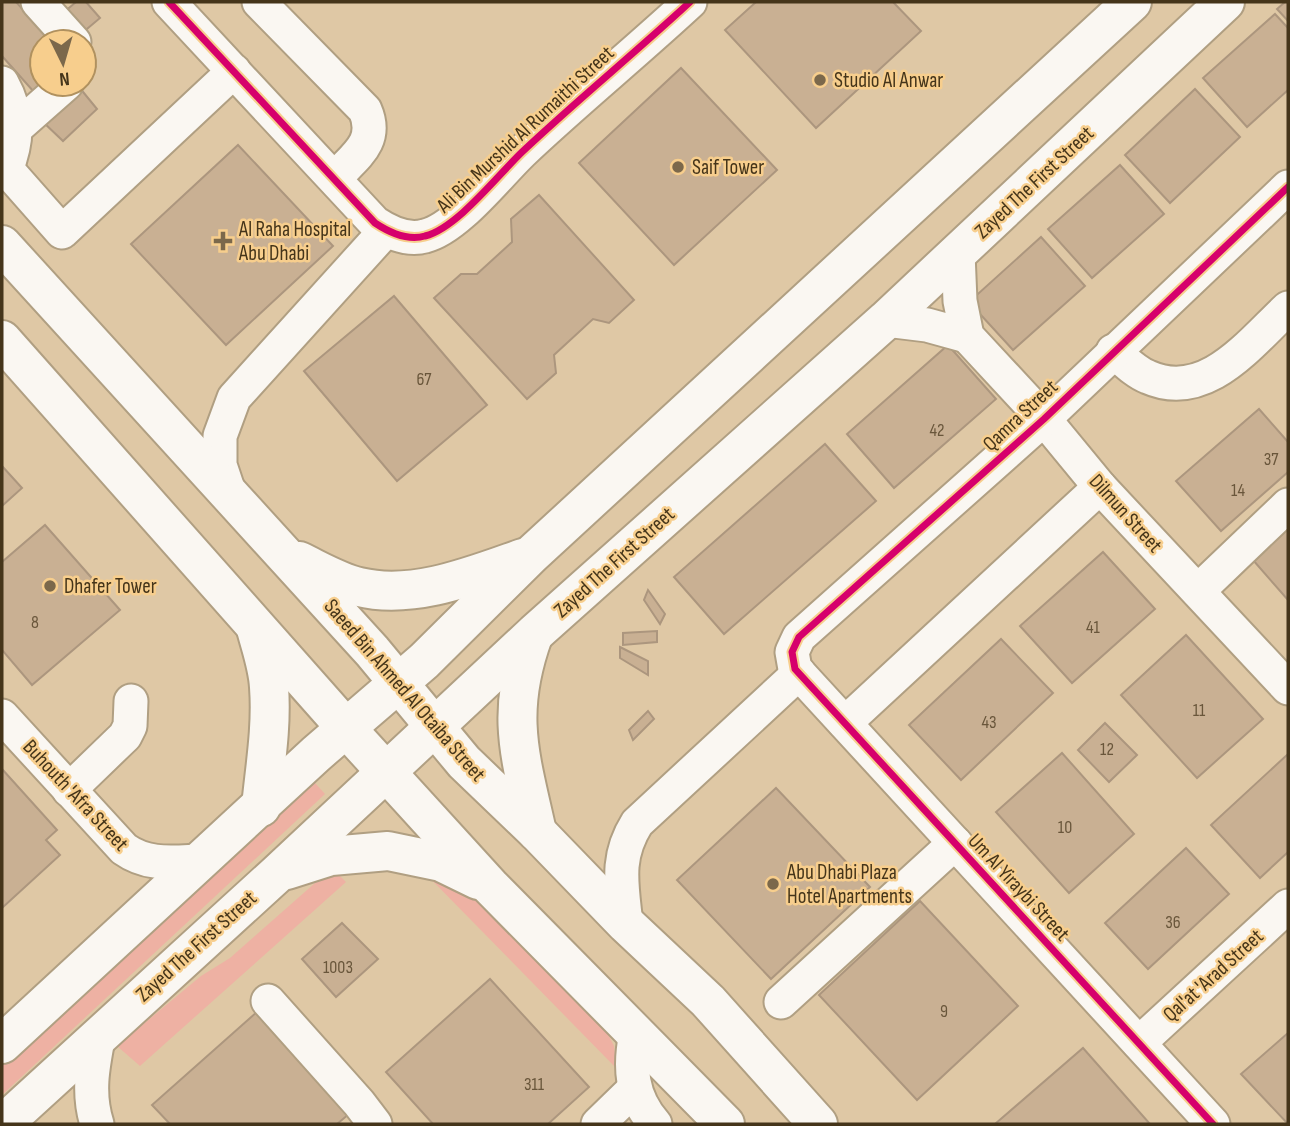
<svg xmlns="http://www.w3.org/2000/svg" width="1290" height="1126" font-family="'Sofia Sans Condensed',sans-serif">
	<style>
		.green { fill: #eeb1a3 }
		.building { fill: #c9b093; stroke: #ac967e; stroke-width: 2 }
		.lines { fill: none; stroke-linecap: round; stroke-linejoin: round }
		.minor-casing { stroke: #b09f82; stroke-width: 37 }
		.major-casing { stroke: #b09f82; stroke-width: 42 }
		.minor { stroke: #faf7f2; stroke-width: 33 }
		.major { stroke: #faf7f2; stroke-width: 38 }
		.cycleway-casing { stroke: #f7ce8d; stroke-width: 11 }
		.cycleway { stroke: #d6006c; stroke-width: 7 }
		.poi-dot { fill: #7b684b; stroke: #f7ce8d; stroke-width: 2.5 }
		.labels { text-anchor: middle; stroke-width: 5; stroke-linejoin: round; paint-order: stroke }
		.number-label { font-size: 18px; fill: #69563b }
		.poi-label { font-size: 21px; fill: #45351a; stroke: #f7ce8d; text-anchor: start }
		.street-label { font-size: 21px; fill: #45351a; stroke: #f7ce8d }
	</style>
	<rect width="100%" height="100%" fill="#dfc8a5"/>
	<g class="green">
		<polygon points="315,783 325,794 2,1095 2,1059"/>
		<polygon points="417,865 469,893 602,1022 614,1046 617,1069"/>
		<polygon points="332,868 346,882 140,1066 117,1046 201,976 230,958"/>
	</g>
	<g class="building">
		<polygon points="2,2 16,2 53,42 42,42 42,84 34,92 2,56"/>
		<polygon points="76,2 86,2 100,18 75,39 57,18"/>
		<polygon points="756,2 893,2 921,31 816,128 725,30"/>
		<polygon points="1285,2 1288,2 1288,21 1277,9"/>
		<polygon points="1275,14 1288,28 1288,90 1247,127 1203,78"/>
		<polygon points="681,68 777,170 674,265 579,163"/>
		<polygon points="79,87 97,109 63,141 42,121"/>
		<polygon points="1195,89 1240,137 1170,203 1125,155"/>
		<polygon points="238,145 333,246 226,345 131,244"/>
		<polygon points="1120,165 1164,214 1092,278 1048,229"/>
		<polygon points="539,195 634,300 609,323 593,319 554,355 556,373 527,399 434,298 461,274 477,274 512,242 511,219"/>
		<polygon points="1041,237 1085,286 1013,350 969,302"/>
		<polygon points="394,296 487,405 397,481 304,371"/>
		<polygon points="948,345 996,399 894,488 847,434"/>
		<polygon points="1259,409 1288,442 1288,472 1221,531 1176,481"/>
		<polygon points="825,444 876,501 724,634 674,577"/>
		<polygon points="2,466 22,488 2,506"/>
		<polygon points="45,525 120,610 32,685 2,650 2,562"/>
		<polygon points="1288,529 1288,600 1253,560"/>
		<polygon points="1103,552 1155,609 1072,683 1020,626"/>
		<polygon points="648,590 665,614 660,624 644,600"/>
		<polygon points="657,631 657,642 623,645 623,633"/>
		<polygon points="1186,635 1263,719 1197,778 1121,695"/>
		<polygon points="1001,639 1053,693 961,780 909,725"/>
		<polygon points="620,647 648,661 648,675 620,658"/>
		<polygon points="648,711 654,719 633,740 629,730"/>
		<polygon points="1105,723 1137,755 1109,782 1078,750"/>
		<polygon points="1062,753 1134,834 1069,893 996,812"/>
		<polygon points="1288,754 1288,852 1260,878 1211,825"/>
		<polygon points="2,769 57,830 46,840 60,855 2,908"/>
		<polygon points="776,788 870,887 771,979 677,880"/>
		<polygon points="1186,848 1229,894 1148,969 1105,923"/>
		<polygon points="920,901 1018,1006 917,1100 819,995"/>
		<polygon points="342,923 378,959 336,997 302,959"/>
		<polygon points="490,979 589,1087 548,1124 433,1124 386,1072"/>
		<polygon points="258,1011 349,1114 337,1124 170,1124 152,1105"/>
		<polygon points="1288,1033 1288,1124 1241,1074"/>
		<polygon points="1083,1048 1150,1124 995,1124"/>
	</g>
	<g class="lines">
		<defs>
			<g id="minor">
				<polyline points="38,2 74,42"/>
				<path d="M169,2L375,223C390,233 407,241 425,236C457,228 497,176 522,152C576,101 635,53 690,2"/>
				<path d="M259,2L365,110C379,142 355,156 335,178"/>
				<path d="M2,83C18,112 19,139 6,170"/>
				<polyline points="15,129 66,84"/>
				<polyline points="2,164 62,232 234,71"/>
				<polyline points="958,253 960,301 967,336 1044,419 1100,487 1288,688"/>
				<polyline points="886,320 927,325 967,336"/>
				<path d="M1113,351C1124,360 1135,372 1148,377C1206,403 1250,343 1288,308"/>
				<polyline points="229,492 220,465 220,436 234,398 386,230"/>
				<polyline points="1198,591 1288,505"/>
				<path d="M2,716L124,849C148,866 172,862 200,861"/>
				<polyline points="845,723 1100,487"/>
				<polyline points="69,790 125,736 130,726 131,701"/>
				<path d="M626,924C622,885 615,858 637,823L799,673"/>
				<polyline points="268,1001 359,1103 375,1124"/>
				<polyline points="781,1002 955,843"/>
				<path d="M636,1033C629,1067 631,1097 655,1124"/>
				<polyline points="1139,1043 1288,906"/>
				<path d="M97,1124C87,1093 93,1065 99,1034"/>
				<polyline points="598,1124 634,1089"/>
				<polyline points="1213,1124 795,669 792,652 799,637 1044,419 1288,187"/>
			</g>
			<g id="major">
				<polyline points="2,245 372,651 464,762 537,832 626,924 708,1001 818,1124"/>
				<polyline points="2,340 346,728 490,886 725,1124"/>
				<path d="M299,561C318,570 338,582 359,587C413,600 472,576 523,558"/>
				<path d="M256,629C261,648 268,667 269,687C272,727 265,767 261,807"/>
				<path d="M533,636C505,714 520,755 537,832"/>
				<polyline points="287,870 331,856 388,851 441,862 478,880"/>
				<polyline points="2,1044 316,754 424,661 531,555 1132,2"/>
				<polyline points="3,1124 278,873 535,633 886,320 1225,2"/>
			</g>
		</defs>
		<use href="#minor" class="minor-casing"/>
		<use href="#major" class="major-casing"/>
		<use href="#minor" class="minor"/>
		<use href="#major" class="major"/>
		<defs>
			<g id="cycleway">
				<path d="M169,2L375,223C390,233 407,241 425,236C457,228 497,176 522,152C576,101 635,53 690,2"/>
				<polyline points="1213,1124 795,669 792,652 799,637 1044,419 1288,187"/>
			</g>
		</defs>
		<use href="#cycleway" class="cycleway-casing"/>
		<use href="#cycleway" class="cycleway"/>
	</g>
	<g class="poi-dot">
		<circle cx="820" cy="80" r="7"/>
		<circle cx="678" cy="167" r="7"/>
		<path d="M219.5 230.5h7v7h7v7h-7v7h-7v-7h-7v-7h7z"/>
		<circle cx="50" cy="586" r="7"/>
		<circle cx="773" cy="884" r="7"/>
	</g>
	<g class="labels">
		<g class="number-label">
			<text x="424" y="385">67</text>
			<text x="937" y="436">42</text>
			<text x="1271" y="465">37</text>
			<text x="1238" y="496">14</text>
			<text x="35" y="628">8</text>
			<text x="1093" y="633">41</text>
			<text x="1199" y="716">11</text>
			<text x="989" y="728">43</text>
			<text x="1107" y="755">12</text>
			<text x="1065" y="833">10</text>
			<text x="1173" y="928">36</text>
			<text x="338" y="973">1003</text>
			<text x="944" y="1017">9</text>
			<text x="534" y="1090">311</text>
		</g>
		<g class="poi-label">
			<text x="834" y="87">Studio Al Anwar</text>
			<text x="692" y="174">Saif Tower</text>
			<text x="239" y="236">Al Raha Hospital<tspan x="239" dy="24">Abu Dhabi</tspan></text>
			<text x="64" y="593">Dhafer Tower</text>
			<text x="787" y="879">Abu Dhabi Plaza<tspan x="787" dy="24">Hotel Apartments</tspan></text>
		</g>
		<g class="street-label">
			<text transform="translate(525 129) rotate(-43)" y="7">Ali Bin Murshid Al Rumaithi Street</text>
			<text transform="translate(1034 182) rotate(-43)" y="7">Zayed The First Street</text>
			<text transform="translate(1020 415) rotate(-43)" y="7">Qamra Street</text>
			<text transform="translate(1126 513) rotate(48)" y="7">Dilmun Street</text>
			<text transform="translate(614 562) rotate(-42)" y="7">Zayed The First Street</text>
			<text transform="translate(405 690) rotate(49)" y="7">Saeed Bin Ahmed Al Otaiba Street</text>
			<text transform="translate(76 795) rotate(47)" y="7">Buhouth 'Afra Street</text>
			<text transform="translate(1019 887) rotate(47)" y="7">Um Al Yiraybi Street</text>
			<text transform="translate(196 946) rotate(-42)" y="7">Zayed The First Street</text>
			<text transform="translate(1213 975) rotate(-42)" y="7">Qal'at 'Arad Street</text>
		</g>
	</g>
	<rect width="1290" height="1126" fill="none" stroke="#45351a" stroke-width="7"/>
	<g transform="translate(63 63) rotate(175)"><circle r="33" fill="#f7ce8d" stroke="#b0915f" stroke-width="2"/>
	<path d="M0-5L12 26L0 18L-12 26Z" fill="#7b684b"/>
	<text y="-10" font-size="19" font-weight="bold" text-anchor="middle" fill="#45351a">N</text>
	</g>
</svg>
